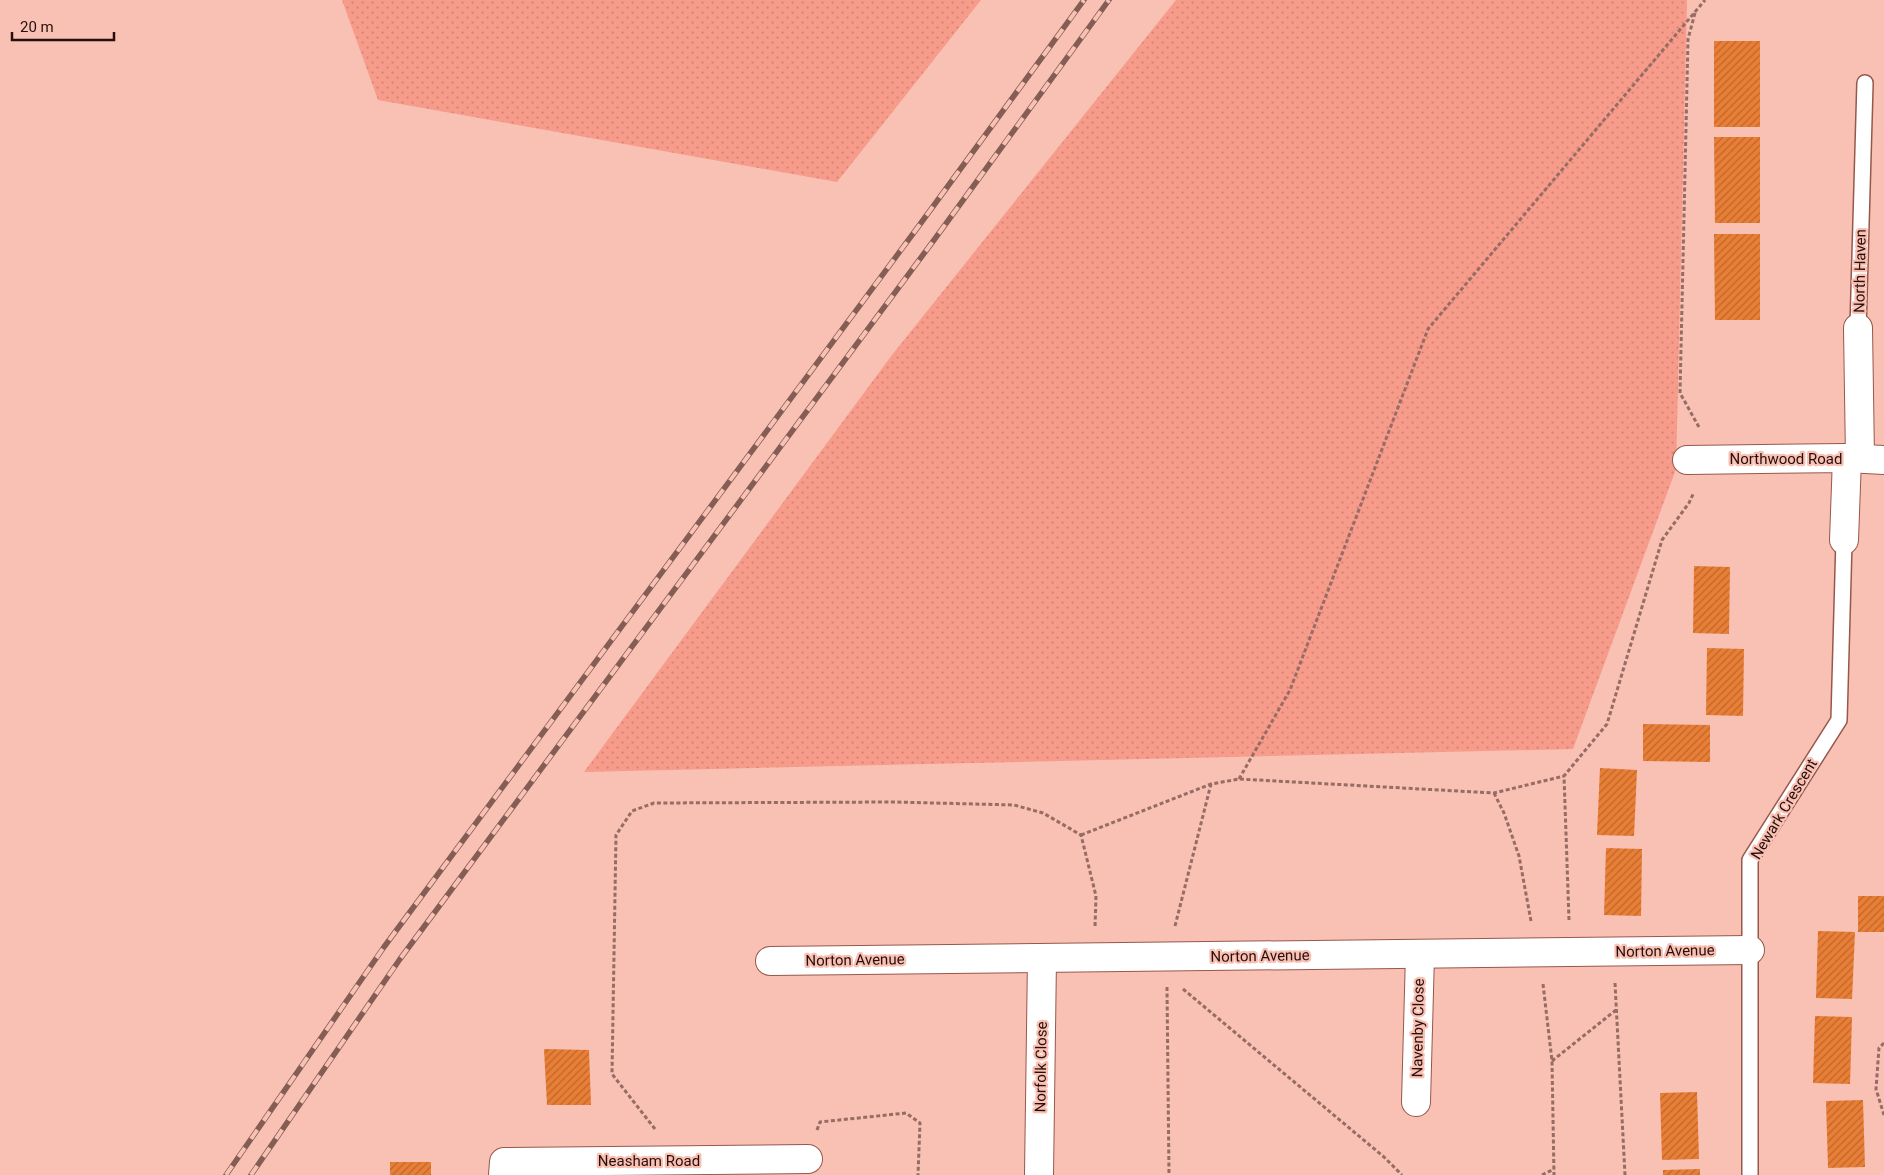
<svg xmlns="http://www.w3.org/2000/svg" width="1884" height="1175" font-family="Roboto,sans-serif">
	<style>
		.park { fill: url(#park-dots) }
		.building { fill: url(#building-hatch) }
		.lines { fill: none; stroke-linecap: round; stroke-linejoin: round }
		.service-casing { stroke: #97584c; stroke-width: 18 }
		.minor-casing { stroke: #97584c; stroke-width: 30 }
		.path { stroke: #966c64; stroke-width: 3; stroke-dasharray: 4 2.5; stroke-linecap: butt }
		.service { stroke: #fff; stroke-width: 15 }
		.minor { stroke: #fff; stroke-width: 28 }
		.rail-casing { stroke: #845d55; stroke-width: 5.5 }
		.rail { stroke: #f9c0b4; stroke-width: 4; stroke-dasharray: 11; stroke-linecap: butt }
		.labels { text-anchor: middle; stroke-width: 4.5; stroke-linejoin: round; paint-order: stroke }
		.street-label { font-size: 15px; fill: #280f0b; stroke: #f9c0b4 }
	</style>
	<defs>
		<pattern id="park-dots" width="8" height="8" patternUnits="userSpaceOnUse" patternTransform="scale(1.25)"><rect width="8" height="8" fill="#f79b8a"/><path d="M2 2h.1M6 6h.1" fill="none" stroke="#d48476" stroke-width="1.8" stroke-linecap="round"/></pattern>
		<pattern id="building-hatch" width="6" height="6" patternUnits="userSpaceOnUse" patternTransform="scale(1.25)"><rect width="6" height="6" fill="#e97f36"/><path d="M-1 1l2-2M0 6l6-6M5 7l2-2" fill="none" stroke="#bd662c"/></pattern>
	</defs>
	<rect width="100%" height="100%" fill="#f9c0b4"/>
	<g class="park">
		<polygon points="342,0 981,0 837,182 378,100"/>
		<polygon points="1176,0 1687,0 1676,469 1573,749 584,772 892,355"/>
	</g>
	<g class="building">
		<rect x="1714" y="41" width="46" height="86"/>
		<polygon points="1714,137 1760,137 1760,223 1715,223"/>
		<polygon points="1714,234 1760,234 1760,320 1715,320"/>
		<polygon points="1694,566 1730,567 1729,634 1693,633"/>
		<polygon points="1707,648 1744,649 1743,716 1706,715"/>
		<polygon points="1643,724 1710,725 1710,762 1643,761"/>
		<polygon points="1600,768 1637,770 1634,836 1597,835"/>
		<polygon points="1606,848 1642,849 1641,916 1604,915"/>
		<rect x="1858" y="896" width="26" height="36"/>
		<polygon points="1818,931 1855,932 1852,999 1816,998"/>
		<polygon points="1815,1016 1852,1017 1850,1084 1813,1083"/>
		<polygon points="544,1049 589,1050 591,1105 547,1105"/>
		<polygon points="1697,1092 1699,1159 1662,1160 1660,1093"/>
		<polygon points="1863,1100 1865,1167 1828,1168 1826,1101"/>
		<rect x="390" y="1162" width="41" height="13"/>
		<polygon points="1700,1169 1700,1175 1663,1175 1663,1170"/>
	</g>
	<g class="lines">
		<defs>
			<g id="service">
				<polyline points="1858,328 1865,83"/>
				<polyline points="1750,1175 1750,860 1839,720 1844,540"/>
			</g>
			<g id="minor">
				<polyline points="1858,328 1860,458"/>
				<polyline points="1687,460 1847,458 1884,460"/>
				<polyline points="1844,540 1847,458"/>
				<polyline points="770,961 1750,950"/>
				<polyline points="1416,1102 1420,954"/>
				<polyline points="503,1175 504,1162 808,1159"/>
				<polyline points="1039,1175 1042,958"/>
			</g>
		</defs>
		<use href="#service" class="service-casing"/>
		<use href="#minor" class="minor-casing"/>
		<g class="path">
			<polyline points="1695,13 1688,39 1680,393 1700,429"/>
			<polyline points="1239,779 1290,690 1428,329 1705,0"/>
			<polyline points="1494,793 1504,813 1519,856 1531,921"/>
			<polyline points="1081,835 1211,784 1239,779 1494,793 1564,776"/>
			<polyline points="1569,920 1564,776 1607,724 1662,540 1689,503 1694,492"/>
			<polyline points="1175,926 1211,784"/>
			<polyline points="1615,983 1625,1175"/>
			<polyline points="1543,984 1552,1061 1554,1175"/>
			<polyline points="1167,987 1169,1175"/>
			<polyline points="1183,989 1384,1157 1402,1175"/>
			<polyline points="1884,1043 1879,1048 1876,1089 1884,1115"/>
			<polyline points="1552,1061 1616,1010"/>
			<polyline points="655,1129 612,1074 616,835 632,811 654,803 895,802 1014,805 1043,813 1081,835 1096,896 1095,927"/>
			<polyline points="817,1130 820,1122 906,1113 920,1123 918,1175"/>
			<polyline points="1542,1175 1554,1169"/>
		</g>
		<use href="#service" class="service"/>
		<use href="#minor" class="minor"/>
		<defs>
			<g id="rail">
				<polyline points="226,1175 384,947 918,227 1084,0"/>
				<polyline points="251,1175 400,959 934,240 1109,0"/>
			</g>
		</defs>
		<use href="#rail" class="rail-casing"/>
		<use href="#rail" class="rail"/>
	</g>
	<g class="labels">
		<g class="street-label">
			<text transform="translate(1860 271) rotate(-89)" y="5">North Haven</text>
			<text x="1786" y="464">Northwood Road</text>
			<text transform="translate(1784 809) rotate(-59)" y="5">Newark Crescent</text>
			<text transform="translate(1665 951) rotate(-1)" y="5">Norton Avenue</text>
			<text transform="translate(1260 956) rotate(-1)" y="5">Norton Avenue</text>
			<text transform="translate(855 960) rotate(-1)" y="5">Norton Avenue</text>
			<text transform="translate(1418 1028) rotate(-89)" y="5">Navenby Close</text>
			<text transform="translate(1041 1067) rotate(-89)" y="5">Norfolk Close</text>
			<text x="649" y="1166">Neasham Road</text>
		</g>
	</g>
	<path d="M12 32v8h102v-8" fill="none" stroke="#280f0b" stroke-width="2.5"/>
	<text x="20" y="32" font-size="15" fill="#280f0b" stroke="#f9c0b4" stroke-width="4" paint-order="stroke">20 m</text>
</svg>
